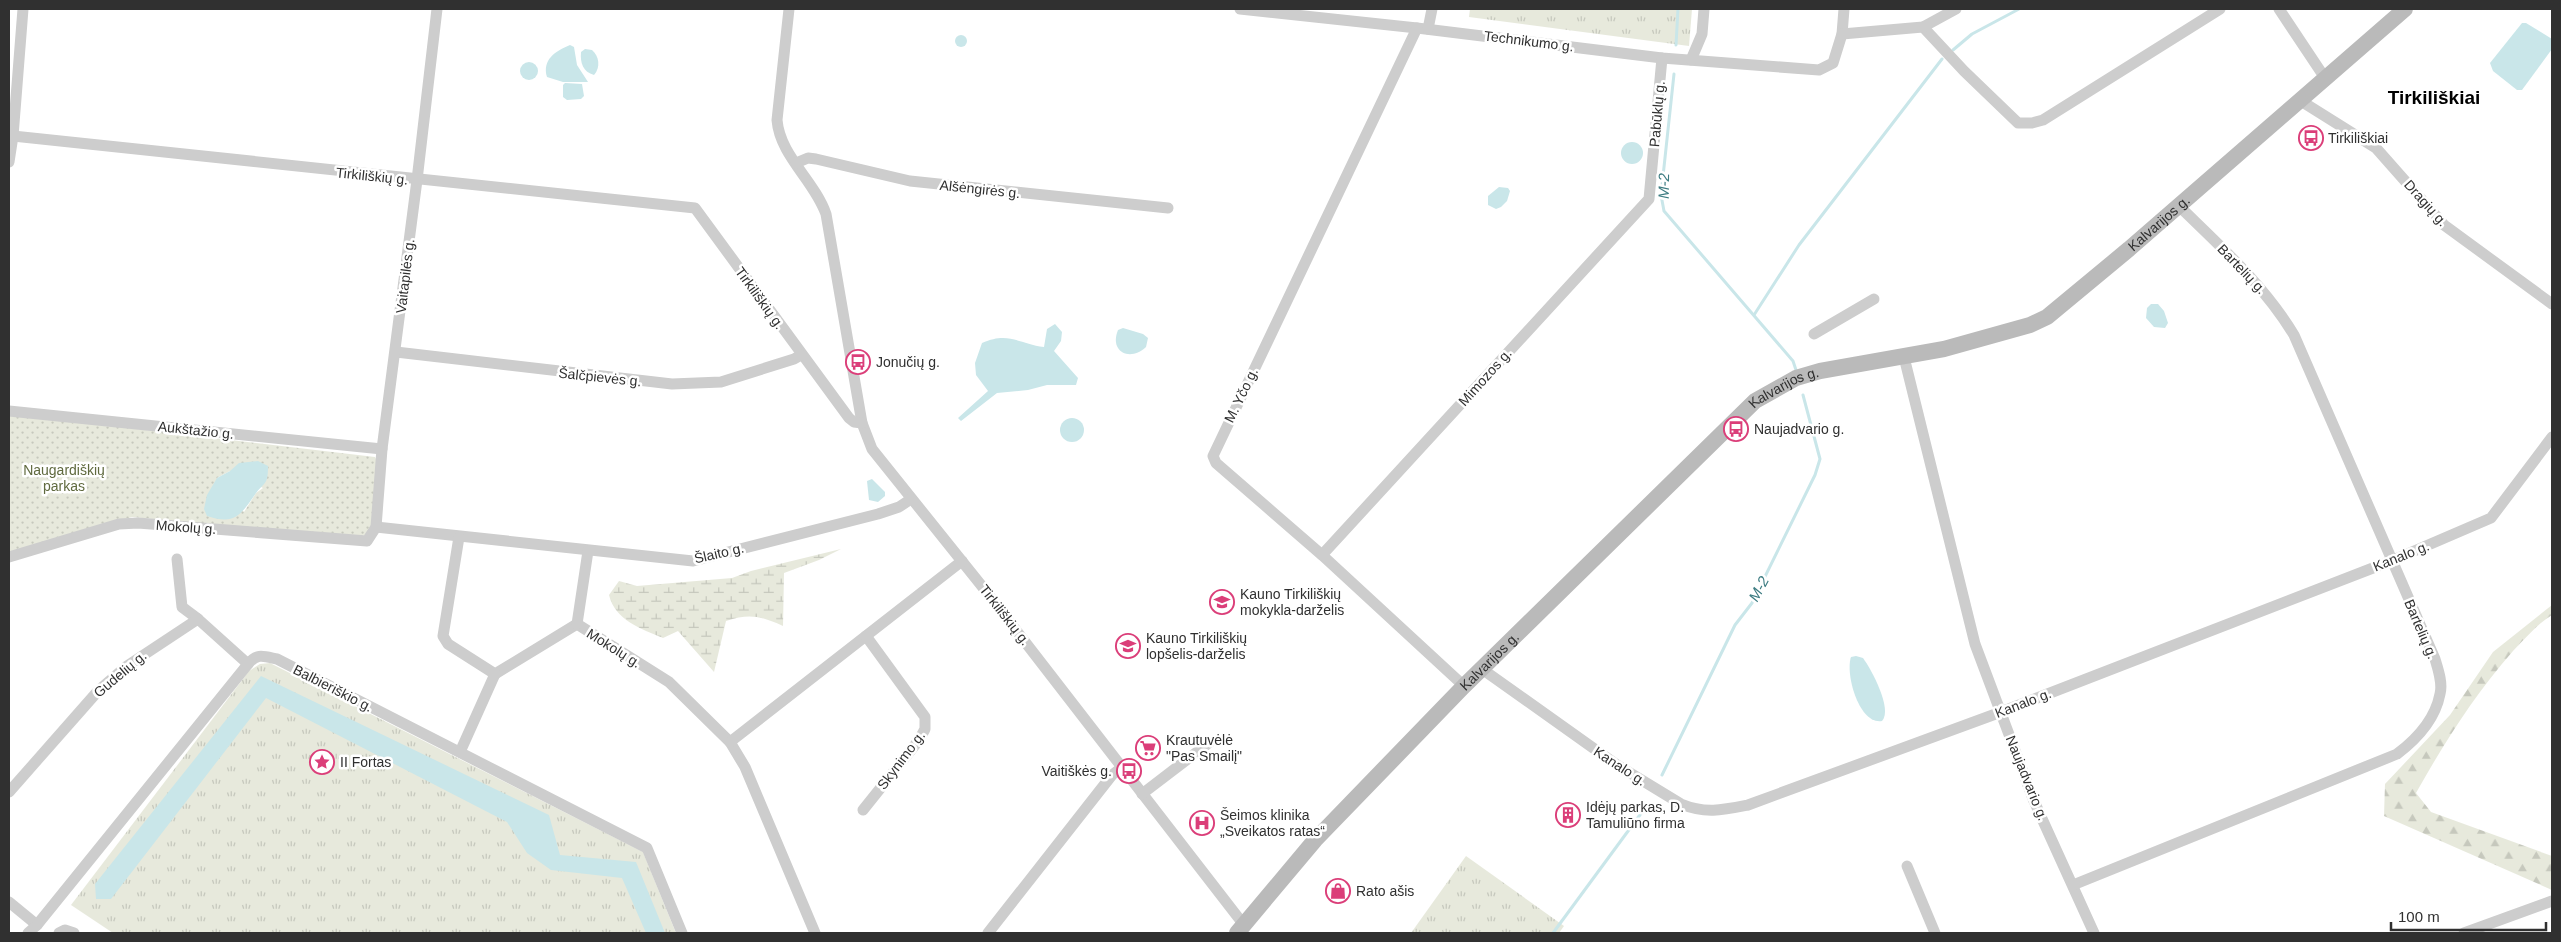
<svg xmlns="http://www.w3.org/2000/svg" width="2561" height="942" font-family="Helvetica,sans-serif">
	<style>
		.grass { fill: url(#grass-tufts) }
		.forest { fill: url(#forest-firs) }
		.wetland { fill: url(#wetland-marsh) }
		.park { fill: url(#park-dots); fill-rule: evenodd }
		.water { fill: #c9e6e9 }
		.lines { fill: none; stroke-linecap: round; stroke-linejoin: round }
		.stream { stroke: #c9e6e9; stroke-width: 3 }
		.minor { stroke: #cdcdcd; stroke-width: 11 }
		.secondary { stroke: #bababa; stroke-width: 16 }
		.labels { text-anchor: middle; stroke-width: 5; stroke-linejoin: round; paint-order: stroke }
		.street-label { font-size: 14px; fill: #303030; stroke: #fff }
		.poi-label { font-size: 14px; fill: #303030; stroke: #fff; text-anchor: start }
		.park-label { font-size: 14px; fill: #606a3f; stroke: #fff }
		.water-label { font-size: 15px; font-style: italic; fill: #3d7c82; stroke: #fff }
		.district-label { font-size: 19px; font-weight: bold; fill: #000; stroke: #fff }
	</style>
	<defs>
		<pattern id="grass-tufts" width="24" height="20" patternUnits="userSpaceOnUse" patternTransform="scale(1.25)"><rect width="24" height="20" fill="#e7e9dc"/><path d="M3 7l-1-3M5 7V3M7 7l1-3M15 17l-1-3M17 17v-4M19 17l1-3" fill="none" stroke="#c6c8bd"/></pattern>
		<pattern id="forest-firs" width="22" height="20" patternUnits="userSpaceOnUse" patternTransform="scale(1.25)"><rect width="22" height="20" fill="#e7e9dc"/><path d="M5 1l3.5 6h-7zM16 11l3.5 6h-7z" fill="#c6c8bd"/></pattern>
		<pattern id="wetland-marsh" width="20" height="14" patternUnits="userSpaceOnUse" patternTransform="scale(1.25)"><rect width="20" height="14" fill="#e7e9dc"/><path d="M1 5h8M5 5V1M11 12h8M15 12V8" fill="none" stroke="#c6c8bd"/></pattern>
		<pattern id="park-dots" width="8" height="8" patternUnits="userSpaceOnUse" patternTransform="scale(1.25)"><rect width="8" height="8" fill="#e7e9dc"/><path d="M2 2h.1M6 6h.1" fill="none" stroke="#c6c8bd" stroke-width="1.8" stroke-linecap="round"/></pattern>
	</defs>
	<rect width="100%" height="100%" fill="#fff"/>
	<g class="grass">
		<polygon points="1470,9 1692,9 1689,46 1469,17"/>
		<polygon points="270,663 643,852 676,933 113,933 71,905 249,671 260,664"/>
		<polygon points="1466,856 1564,926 1559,933 1411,933"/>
	</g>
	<path class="forest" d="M2552,605V615C2537,624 2526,638 2513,651C2475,694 2444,743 2416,793L2431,812L2552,856V890L2384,816L2385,784L2450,715L2493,652Z"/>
	<path class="wetland" d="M841,549L819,560L784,573L783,626C760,616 750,613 726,621L714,672L678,631L663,638C641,629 615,620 609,595L619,581L637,586L732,578L751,571Z"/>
	<path class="park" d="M9,414L375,457L378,463L372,529L366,535L353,538L132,517L9,552ZM230,471L263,488L256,493L244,512L217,478Z"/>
	<g class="water">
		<polygon points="2522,23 2526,23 2552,39 2552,49 2522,90 2517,90 2493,71 2490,63"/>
		<circle cx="961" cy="41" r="6"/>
		<path d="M570,45L574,47L577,65L588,82H563L547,77C542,60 555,51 570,45Z"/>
		<path d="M585,49L592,50C599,56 601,67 594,75C583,72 580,63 581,52Z"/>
		<circle cx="529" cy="71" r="9"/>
		<polygon points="565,83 582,84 584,96 581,99 567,100 563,97 563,85"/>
		<circle cx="1632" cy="153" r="11"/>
		<polygon points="1499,187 1508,188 1510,191 1507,201 1501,207 1496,209 1488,205 1488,196"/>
		<polygon points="2151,304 2158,304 2164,311 2168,323 2165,328 2154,327 2146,318 2147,308"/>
		<path d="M1055,324L1062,332L1061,341L1054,351L1078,378L1076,385H1047L1028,390L997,393L961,421L958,418L988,391L976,375L975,363L982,343C1009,331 1019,344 1044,347L1047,329Z"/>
		<path d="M1123,328L1143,334L1148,338L1146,347C1130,362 1109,352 1118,330Z"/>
		<circle cx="1072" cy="430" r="12"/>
		<path d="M258,461L268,466C268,487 264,481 254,496C240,516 234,525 207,516L204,509L207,495L217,478L230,471L239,463Z"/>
		<polygon points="872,479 885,492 885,496 878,502 869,500 867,481"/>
		<path d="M1856,656L1863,658C1871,669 1893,709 1882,721C1859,725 1845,674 1851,657Z"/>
		<polygon points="261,676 549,815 560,855 636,862 665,933 646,933 622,878 551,870 527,853 507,822 266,698 111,899 96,899 95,884"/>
	</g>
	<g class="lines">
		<g class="stream">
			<polyline points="1676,45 1678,9"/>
			<polyline points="1953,50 1972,34 2019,9"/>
			<polyline points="1674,74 1661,195 1664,211 1793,361 1796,370"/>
			<polyline points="1754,315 1799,245 1942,59"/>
			<polyline points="1662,775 1735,625 1752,603 1815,475 1820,459 1803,395"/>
			<polyline points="1553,933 1645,808"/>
		</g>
		<g class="minor">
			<path d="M789,9L777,120C780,156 814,180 826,214L862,423L872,449L981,585L1244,925"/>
			<polyline points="1240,9 1417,28 1662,58 1819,70 1833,63 1842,34 1844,9"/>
			<polyline points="2279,9 2325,78"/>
			<polyline points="1923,27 1964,71 2018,123 2032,123 2043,120 2220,9"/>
			<polyline points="1417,28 1213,456 1216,463 1322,555 1464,686"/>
			<polyline points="1428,29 1432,9"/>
			<polyline points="1842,34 1923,27 1956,9"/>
			<polyline points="1691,60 1702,34 1704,9"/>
			<polyline points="2301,101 2376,148 2444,225 2552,304"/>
			<polyline points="13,136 695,208 849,418 854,422 862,423"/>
			<polyline points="9,162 13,136 23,9"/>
			<polyline points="796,163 808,158 816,159 910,181 1168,208"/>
			<polyline points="1814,334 1874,299"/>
			<polyline points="396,352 672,384 721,382 794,359 801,355"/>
			<polyline points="1904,357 1975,644 2034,801 2094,933"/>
			<polyline points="9,411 382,449"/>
			<polyline points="376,527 693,561 878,514 899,507 911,499"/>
			<polyline points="459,537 443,636 448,644 495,674 577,624 669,682 730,742 745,767 815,933"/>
			<polyline points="1322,555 1649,199 1662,58"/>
			<polyline points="9,557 119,524 138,523 367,541 376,527 382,449 417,180 437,9"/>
			<polyline points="177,559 182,607 198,619"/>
			<polyline points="577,624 588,551"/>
			<path d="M1482,669L1617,765L1681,804C1705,814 1723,810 1748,805L2001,712L2391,561L2491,518L2552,437"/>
			<polyline points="730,742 962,561"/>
			<polyline points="460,752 495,674"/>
			<polyline points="9,792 98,691 127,666 198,619 248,664"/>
			<polyline points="1142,794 1210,742"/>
			<polyline points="863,810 919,740 925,729 925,717 866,636"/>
			<polyline points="1907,866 1935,933"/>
			<path d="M2073,885L2397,754C2417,739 2435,720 2440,694C2443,683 2438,669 2435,659L2294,335C2264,285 2220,246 2179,206"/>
			<polyline points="9,902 37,925"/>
			<path d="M28,933L37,925L248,664C257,653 263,656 277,659L647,848L682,933"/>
			<polyline points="59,933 65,930 74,933"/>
			<polyline points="988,933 1112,775 1121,768"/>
			<polyline points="2464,933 2552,901"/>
		</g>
		<path class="secondary" id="s1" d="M1237,933L1315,840L1464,686L1755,401L1796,378L1820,371L1944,349L2030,325L2047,317L2129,249L2405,9"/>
	</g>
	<defs>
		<symbol id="bus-ring" viewBox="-11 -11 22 22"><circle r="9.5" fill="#fff" stroke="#db3e79" stroke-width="1.5"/><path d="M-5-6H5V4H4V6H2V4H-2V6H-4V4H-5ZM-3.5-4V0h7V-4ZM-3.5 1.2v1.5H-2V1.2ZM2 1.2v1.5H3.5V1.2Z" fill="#db3e79"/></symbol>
		<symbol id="school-ring" viewBox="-11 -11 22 22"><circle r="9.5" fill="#fff" stroke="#db3e79" stroke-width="1.5"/><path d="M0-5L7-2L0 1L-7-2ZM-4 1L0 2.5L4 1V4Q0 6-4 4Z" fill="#db3e79"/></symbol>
		<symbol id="supermarket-ring" viewBox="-11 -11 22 22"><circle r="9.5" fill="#fff" stroke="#db3e79" stroke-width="1.5"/><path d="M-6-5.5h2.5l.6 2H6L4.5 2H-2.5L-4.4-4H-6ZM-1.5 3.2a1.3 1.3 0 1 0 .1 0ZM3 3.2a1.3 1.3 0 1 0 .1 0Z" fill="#db3e79"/></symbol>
		<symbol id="sight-ring" viewBox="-11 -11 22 22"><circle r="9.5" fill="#fff" stroke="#db3e79" stroke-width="1.5"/><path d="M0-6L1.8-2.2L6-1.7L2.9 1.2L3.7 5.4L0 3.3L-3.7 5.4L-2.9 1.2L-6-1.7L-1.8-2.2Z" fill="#db3e79"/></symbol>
		<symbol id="building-ring" viewBox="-11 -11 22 22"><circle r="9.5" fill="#fff" stroke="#db3e79" stroke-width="1.5"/><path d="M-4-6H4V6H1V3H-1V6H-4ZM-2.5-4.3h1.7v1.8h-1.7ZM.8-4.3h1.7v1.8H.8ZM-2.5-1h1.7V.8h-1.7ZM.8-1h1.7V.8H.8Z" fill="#db3e79"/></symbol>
		<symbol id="hospital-ring" viewBox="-11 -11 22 22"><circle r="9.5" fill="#fff" stroke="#db3e79" stroke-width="1.5"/><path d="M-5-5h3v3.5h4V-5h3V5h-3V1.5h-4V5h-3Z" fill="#db3e79"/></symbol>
		<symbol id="shop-ring" viewBox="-11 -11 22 22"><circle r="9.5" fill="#fff" stroke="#db3e79" stroke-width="1.5"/><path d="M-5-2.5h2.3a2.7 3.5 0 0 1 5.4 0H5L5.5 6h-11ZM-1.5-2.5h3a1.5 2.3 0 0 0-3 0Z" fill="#db3e79"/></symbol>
	</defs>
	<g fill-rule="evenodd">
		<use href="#bus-ring" x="2297" y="124" width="28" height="28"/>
		<use href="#bus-ring" x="844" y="348" width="28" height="28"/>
		<use href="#bus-ring" x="1722" y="415" width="28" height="28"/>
		<use href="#school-ring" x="1208" y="588" width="28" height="28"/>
		<use href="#school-ring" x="1114" y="632" width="28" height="28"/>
		<use href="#supermarket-ring" x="1134" y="734" width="28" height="28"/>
		<use href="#sight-ring" x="308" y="748" width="28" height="28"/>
		<use href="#bus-ring" x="1115" y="757" width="28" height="28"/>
		<use href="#building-ring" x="1554" y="801" width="28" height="28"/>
		<use href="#hospital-ring" x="1188" y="809" width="28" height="28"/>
		<use href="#shop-ring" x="1324" y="877" width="28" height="28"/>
	</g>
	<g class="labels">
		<g class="street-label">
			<text transform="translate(1529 41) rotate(7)" y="5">Technikumo g.</text>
			<text transform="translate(1657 114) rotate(-85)" y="5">Pabūklų g.</text>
			<text transform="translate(372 176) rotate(6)" y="5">Tirkiliškių g.</text>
			<text transform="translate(980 189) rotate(6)" y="5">Alšėngirės g.</text>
			<text transform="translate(2426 203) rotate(48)" y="5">Dragių g.</text>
			<text dy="5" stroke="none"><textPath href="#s1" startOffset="1195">Kalvarijos g.</textPath></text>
			<text transform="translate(2242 269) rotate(46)" y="5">Bartelių g.</text>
			<text transform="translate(405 276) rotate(-83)" y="5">Vaitapilės g.</text>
			<text transform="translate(760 298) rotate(54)" y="5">Tirkiliškių g.</text>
			<text transform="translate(600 377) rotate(6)" y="5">Šalčpievės g.</text>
			<text transform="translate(1485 377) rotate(-48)" y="5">Mimozos g.</text>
			<text dy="5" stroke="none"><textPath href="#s1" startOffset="775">Kalvarijos g.</textPath></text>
			<text transform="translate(1241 395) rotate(-64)" y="5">M. Yčo g.</text>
			<text transform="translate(196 430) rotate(6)" y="5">Aukštažio g.</text>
			<text transform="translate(186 527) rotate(4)" y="5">Mokolų g.</text>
			<text transform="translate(719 553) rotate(-13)" y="5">Šlaito g.</text>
			<text transform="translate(2401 556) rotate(-22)" y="5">Kanalo g.</text>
			<text transform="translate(1005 615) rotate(52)" y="5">Tirkiliškių g.</text>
			<text transform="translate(2421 629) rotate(67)" y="5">Bartelių g.</text>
			<text transform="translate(614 648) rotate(32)" y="5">Mokolų g.</text>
			<text dy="5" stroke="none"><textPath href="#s1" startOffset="371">Kalvarijos g.</textPath></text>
			<text transform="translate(120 674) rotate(-40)" y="5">Gudelių g.</text>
			<text transform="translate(333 688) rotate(27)" y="5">Balbieriškio g.</text>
			<text transform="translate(2023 703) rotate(-21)" y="5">Kanalo g.</text>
			<text transform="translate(901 760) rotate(-53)" y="5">Skynimo g.</text>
			<text transform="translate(1620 766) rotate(33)" y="5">Kanalo g.</text>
			<text transform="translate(2027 778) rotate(68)" y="5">Naujadvario g.</text>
		</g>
		<g class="poi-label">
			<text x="2328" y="143">Tirkiliškiai</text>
			<text x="876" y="367">Jonučių g.</text>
			<text x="1754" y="434">Naujadvario g.</text>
			<text x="1240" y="599">Kauno Tirkiliškių<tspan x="1240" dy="16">mokykla-darželis</tspan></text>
			<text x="1146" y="643">Kauno Tirkiliškių<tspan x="1146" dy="16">lopšelis-darželis</tspan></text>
			<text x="1166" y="745">Krautuvėlė<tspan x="1166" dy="16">"Pas Smailį"</tspan></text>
			<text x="340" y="767">II Fortas</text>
			<text x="1112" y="776" text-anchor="end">Vaitiškės g.</text>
			<text x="1586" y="812">Idėjų parkas, D.<tspan x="1586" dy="16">Tamuliūno firma</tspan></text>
			<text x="1220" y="820">Šeimos klinika<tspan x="1220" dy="16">„Sveikatos ratas“</tspan></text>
			<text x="1356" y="896">Rato ašis</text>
		</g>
		<g class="park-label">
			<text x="64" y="475">Naugardiškių<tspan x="64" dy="16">parkas</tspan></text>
		</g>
		<g class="water-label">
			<text transform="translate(1664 186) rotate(-89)" y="5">M-2</text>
			<text transform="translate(1759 589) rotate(-62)" y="5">M-2</text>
		</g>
		<g class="district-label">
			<text x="2434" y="104">Tirkiliškiai</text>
		</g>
	</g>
	<rect width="2561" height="942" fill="none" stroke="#303030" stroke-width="20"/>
	<path d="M2391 922v8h155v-8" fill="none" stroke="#303030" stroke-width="2.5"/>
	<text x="2398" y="922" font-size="15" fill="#303030" stroke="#ffffff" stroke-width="4" paint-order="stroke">100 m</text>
</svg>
